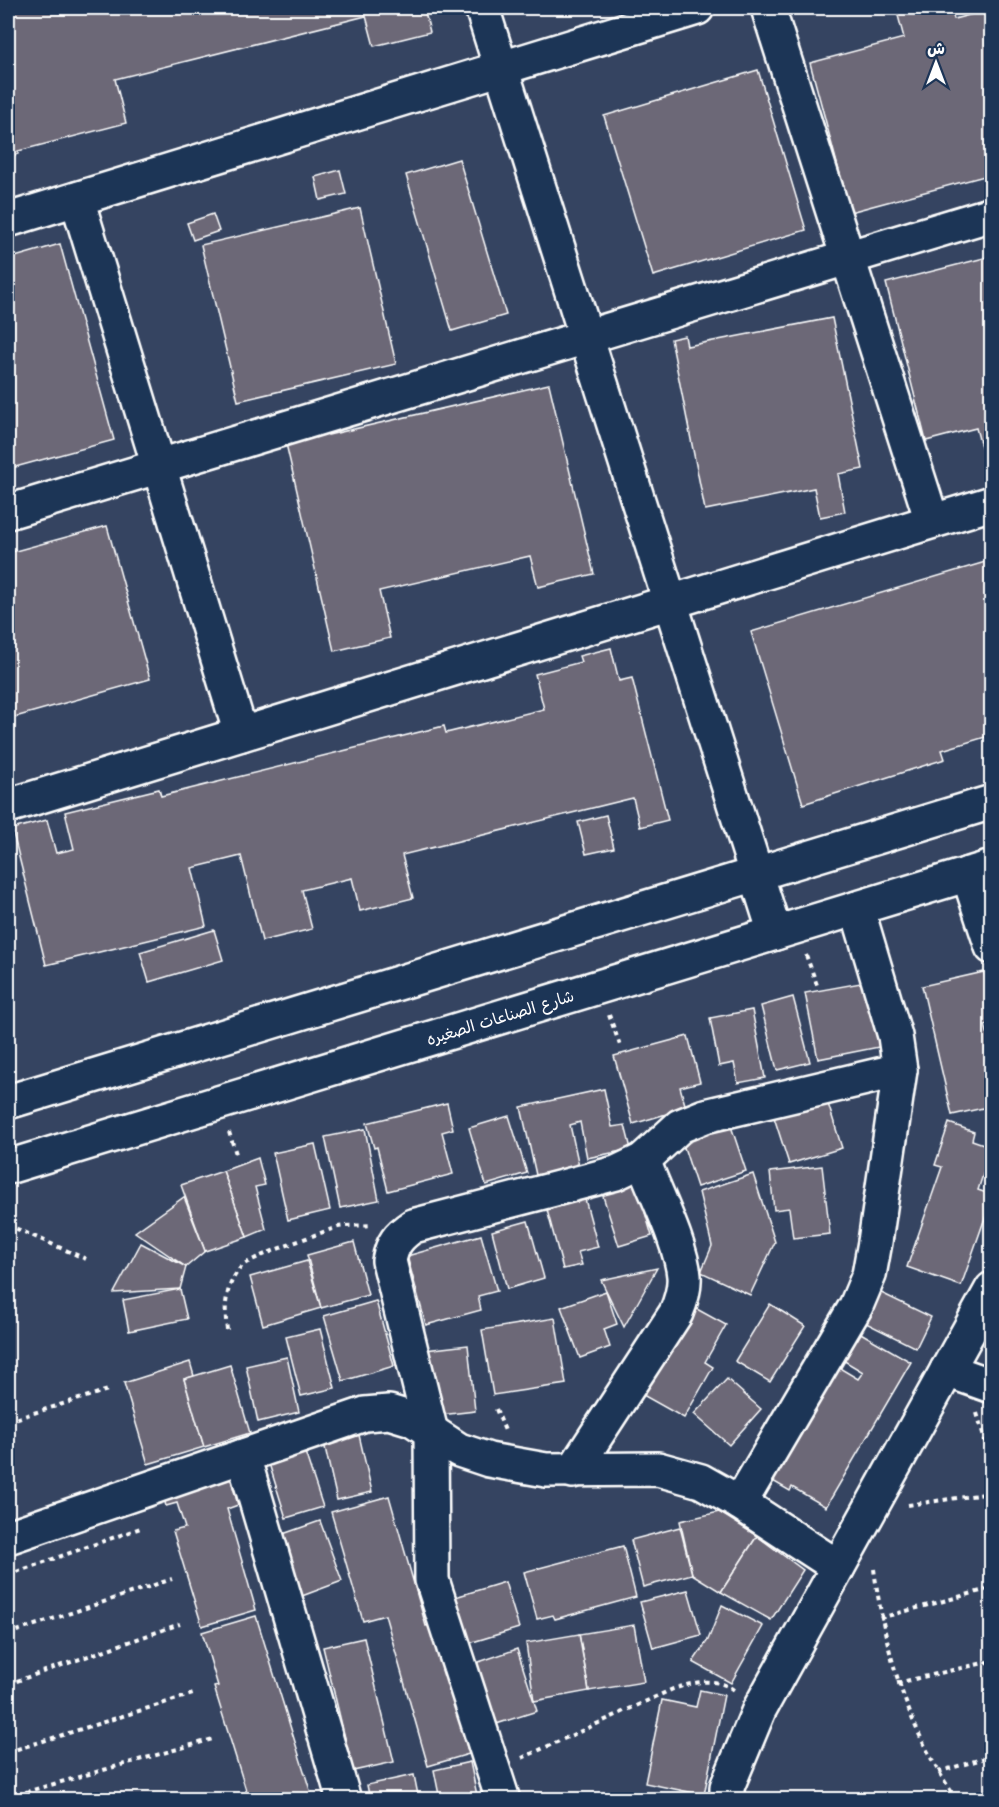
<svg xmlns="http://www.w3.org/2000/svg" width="999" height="1807" font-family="'Playpen Sans','Playpen Sans Arabic',sans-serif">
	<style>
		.building { fill: #6c6777; stroke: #fff; stroke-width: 1.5 }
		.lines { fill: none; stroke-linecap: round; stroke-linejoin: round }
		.minor-casing { stroke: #fff; stroke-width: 38 }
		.path { stroke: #fff; stroke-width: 4; stroke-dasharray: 4.5 4.5; stroke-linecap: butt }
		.minor { stroke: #1d3557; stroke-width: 33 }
		.labels { text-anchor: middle; stroke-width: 4.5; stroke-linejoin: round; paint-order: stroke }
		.street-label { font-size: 16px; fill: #fff; stroke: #1d3557 }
	</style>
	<rect width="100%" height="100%" fill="#354461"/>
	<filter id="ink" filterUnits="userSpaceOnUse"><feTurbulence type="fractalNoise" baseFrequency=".0167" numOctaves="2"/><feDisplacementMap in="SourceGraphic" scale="12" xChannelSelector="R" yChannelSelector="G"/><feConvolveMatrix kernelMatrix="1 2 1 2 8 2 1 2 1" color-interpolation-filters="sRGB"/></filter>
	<g filter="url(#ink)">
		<g class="building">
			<polygon points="8,8 424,8 430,32 374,46 366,16 115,79 126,123 18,151 18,154 8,157"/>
			<polygon points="896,8 951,8 954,19 992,9 992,174 850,212 810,63 904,38"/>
			<polygon points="758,70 806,230 653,276 604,116"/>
			<polygon points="459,159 506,315 452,331 406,175"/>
			<polygon points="340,170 346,194 320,200 315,177"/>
			<polygon points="360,208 396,364 238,401 201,245"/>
			<polygon points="213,214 219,231 193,240 187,223"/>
			<polygon points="60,244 114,440 8,469 8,259"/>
			<polygon points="992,256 992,459 985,461 976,428 926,441 886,283"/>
			<polygon points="832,318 863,469 838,474 845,512 820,517 814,488 705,510 671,339 685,336 687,346"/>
			<polygon points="549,384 594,574 538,587 530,556 379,591 390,638 334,651 284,435 326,425 328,435"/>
			<polygon points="107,526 150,679 8,719 8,553"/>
			<polygon points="992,560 992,735 942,750 945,759 803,804 751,632"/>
			<polygon points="611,648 619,681 632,678 668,820 640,827 633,798 402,855 413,898 360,911 352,878 302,890 312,929 262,941 241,856 192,868 206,926 46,965 12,829 47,820 56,853 74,849 65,812 159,789 161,796 444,726 446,733 544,709 535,674 581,662 579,656"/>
			<polygon points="606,815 614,848 586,854 578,822"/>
			<polygon points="214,930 223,960 149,982 140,952"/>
			<polygon points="984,972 992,1003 992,1023 985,1025 992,1051 992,1106 952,1115 922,986"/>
			<polygon points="866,982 879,1047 818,1059 805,993"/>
			<polygon points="793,997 810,1062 777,1070 761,1006"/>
			<polygon points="752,1010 765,1078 738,1083 734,1063 719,1066 710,1018"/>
			<polygon points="688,1036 700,1082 680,1087 686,1108 633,1124 614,1056"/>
			<polygon points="604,1089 612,1127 625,1125 631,1149 587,1158 580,1122 570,1125 579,1166 536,1175 521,1107"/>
			<polygon points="825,1094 842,1148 789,1164 772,1111"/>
			<polygon points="447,1103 453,1129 442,1132 453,1174 388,1191 377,1147 374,1148 367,1123"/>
			<polygon points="509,1116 527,1173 486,1185 469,1128"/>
			<polygon points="728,1117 746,1171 697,1187 679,1132"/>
			<polygon points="949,1123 974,1132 972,1140 992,1147 978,1190 992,1195 992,1198 961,1286 907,1267 942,1167 935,1165"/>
			<polygon points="365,1129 379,1200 340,1208 325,1137"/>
			<polygon points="315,1144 330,1210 288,1220 273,1153"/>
			<polygon points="258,1158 265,1185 255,1187 266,1229 247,1237 223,1171"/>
			<polygon points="822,1166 830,1234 793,1238 789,1208 774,1210 770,1172"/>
			<polygon points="223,1171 247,1237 205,1251 181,1185"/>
			<polygon points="753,1174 775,1242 750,1295 701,1272 712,1246 699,1192"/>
			<polygon points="636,1182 652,1236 619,1246 602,1193"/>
			<polygon points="184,1197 205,1251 186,1267 135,1232"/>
			<polygon points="585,1199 598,1247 578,1252 582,1265 563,1269 547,1210"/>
			<polygon points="528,1221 544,1278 507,1289 492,1231"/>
			<polygon points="481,1235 497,1291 478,1296 481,1310 426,1325 407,1256"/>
			<polygon points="354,1242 368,1295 321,1308 307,1255"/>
			<polygon points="141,1243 186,1267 180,1289 114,1293"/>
			<polygon points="307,1261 321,1308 263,1325 250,1277"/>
			<polygon points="657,1268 624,1327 601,1280"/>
			<polygon points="869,1287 931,1317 916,1348 854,1317"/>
			<polygon points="180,1289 187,1319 129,1331 123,1300"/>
			<polygon points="606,1291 617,1324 604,1329 610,1347 580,1358 561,1307"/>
			<polygon points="376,1301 394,1366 343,1381 324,1316"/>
			<polygon points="684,1302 726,1325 705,1362 713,1367 684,1418 634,1390"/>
			<polygon points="770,1304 805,1326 770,1382 735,1361"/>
			<polygon points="555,1318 566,1384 493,1395 482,1330"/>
			<polygon points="852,1328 911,1362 826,1507 792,1487 790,1491 771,1480 838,1367 858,1379 863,1372 836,1356"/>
			<polygon points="320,1329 335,1388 301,1396 286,1337"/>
			<polygon points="468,1345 475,1411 432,1416 425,1350"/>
			<polygon points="287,1357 299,1412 258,1422 246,1366"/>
			<polygon points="190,1362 194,1376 184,1379 204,1447 148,1464 124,1383"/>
			<polygon points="230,1365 250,1433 204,1447 184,1379"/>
			<polygon points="727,1379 761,1409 729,1445 694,1414"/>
			<polygon points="359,1435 372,1492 337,1500 324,1443"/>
			<polygon points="303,1446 323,1507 286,1518 267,1457"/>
			<polygon points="229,1472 238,1505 227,1509 256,1610 202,1626 173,1531 185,1528 177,1503 166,1506 162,1492"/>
			<polygon points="389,1496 426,1626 432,1624 469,1754 428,1766 385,1615 363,1621 331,1512"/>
			<polygon points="719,1512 757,1536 721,1592 692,1574 680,1521"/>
			<polygon points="320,1521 342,1581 302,1596 280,1535"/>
			<polygon points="680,1527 692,1574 643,1587 631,1540"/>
			<polygon points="757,1536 803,1570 771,1620 721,1592"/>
			<polygon points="623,1546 636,1597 555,1619 553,1615 537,1619 524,1572"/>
			<polygon points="505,1582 519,1628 466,1644 452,1598"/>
			<polygon points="688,1590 701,1635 653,1648 640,1602"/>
			<polygon points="722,1605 763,1626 731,1683 693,1662 708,1640"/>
			<polygon points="256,1616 313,1800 249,1800 214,1687 218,1686 202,1632"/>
			<polygon points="634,1625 644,1682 589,1691 579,1634"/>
			<polygon points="579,1634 589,1691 534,1701 526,1643"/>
			<polygon points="364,1638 394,1762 353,1771 323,1647"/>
			<polygon points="517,1649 537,1711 487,1727 467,1666"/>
			<polygon points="700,1690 724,1695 704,1795 645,1783 662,1700 696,1707"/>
			<polygon points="470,1762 478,1800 440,1800 434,1770"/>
			<polygon points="414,1775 419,1800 370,1800 367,1785"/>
			<polygon points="625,1793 686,1799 686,1800 624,1800"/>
		</g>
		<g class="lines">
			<defs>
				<g id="minor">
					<polyline points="482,8 775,933"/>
					<polyline points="768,8 932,521"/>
					<polyline points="77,199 241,734"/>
					<polyline points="8,220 697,8"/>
					<polyline points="8,512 992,214"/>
					<polyline points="8,806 992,503"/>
					<polyline points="968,874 992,947"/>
					<polyline points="8,1102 992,802"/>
					<polyline points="8,1167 992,867"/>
					<polyline points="947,1370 992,1386"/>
					<polyline points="243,1456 344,1800"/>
					<path d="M573,1471L676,1313C681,1301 685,1289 684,1276C681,1243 655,1193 643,1160"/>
					<polyline points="740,1503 856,1306 869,1275 875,1242 900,1070 895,1036 857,908"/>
					<polyline points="8,1537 365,1414 389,1412 412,1419 459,1450 489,1460 546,1470 658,1469 701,1481 740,1503 838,1567"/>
					<path d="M503,1800L432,1580L431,1432L389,1261C392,1244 398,1236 413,1226L616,1173L643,1160L680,1126L705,1116L900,1070"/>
					<polyline points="727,1800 727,1787 759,1710 992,1289"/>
				</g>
			</defs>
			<use href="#minor" class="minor-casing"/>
			<g class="path">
				<polyline points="806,955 817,985"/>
				<polyline points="609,1015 621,1048"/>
				<polyline points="229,1132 237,1157"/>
				<polyline points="8,1225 86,1259"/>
				<path d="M227,1330C224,1306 225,1284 243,1265C251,1258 324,1231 338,1227C348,1225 361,1226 371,1225"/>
				<polyline points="496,1409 506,1433"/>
				<polyline points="977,1413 992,1464"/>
				<polyline points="8,1421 111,1389"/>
				<polyline points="908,1505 992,1493"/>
				<path d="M874,1569C885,1652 908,1730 957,1800"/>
				<polyline points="8,1575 143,1527"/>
				<polyline points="880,1618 992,1588"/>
				<polyline points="8,1634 172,1579"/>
				<polyline points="897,1683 992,1661"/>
				<polyline points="8,1684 180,1624"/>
				<polyline points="8,1752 193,1694"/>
				<path d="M522,1758L673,1689C695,1682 716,1676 735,1691"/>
				<polyline points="938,1772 992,1756"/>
				<polyline points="8,1797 213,1739"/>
				<polyline points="218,1800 219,1799"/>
			</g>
			<use href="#minor" class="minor"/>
		</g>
	</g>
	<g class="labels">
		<g class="street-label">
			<text transform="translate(500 1017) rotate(-17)" y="6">شارع الصناعات الصغيره</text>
		</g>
	</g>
	<rect width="999" height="1807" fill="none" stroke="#1d3557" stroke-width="30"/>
	<rect x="15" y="15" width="969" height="1777" fill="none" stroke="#fff" stroke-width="2" filter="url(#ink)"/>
	<g transform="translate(936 63)" stroke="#1d3557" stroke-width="4.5" paint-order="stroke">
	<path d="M0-4.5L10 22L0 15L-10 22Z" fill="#ffffff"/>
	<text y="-9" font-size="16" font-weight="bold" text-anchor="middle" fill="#ffffff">ش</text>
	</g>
</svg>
